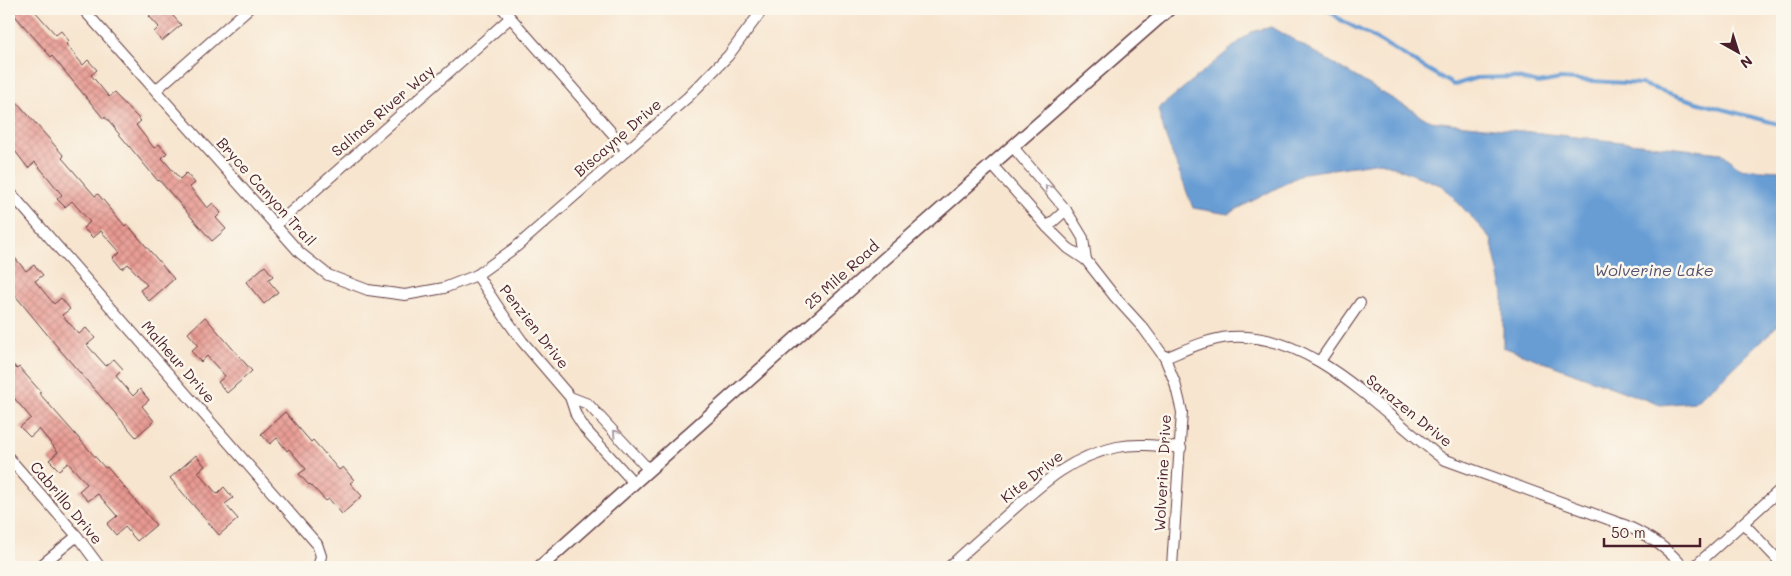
<svg xmlns="http://www.w3.org/2000/svg" width="1791" height="576" font-family="Mali,sans-serif">
	<style>
		.water { fill: #679dd4; stroke: #585e80 }
		.lines { fill: none; stroke-linecap: round; stroke-linejoin: round }
		.stream { stroke: #679dd4; stroke-width: 4 }
		.building { fill: url(#building-cross-hatch) }
		.minor-casing { stroke: #643d44; stroke-width: 12 }
		.tertiary-casing { stroke: #643d44; stroke-width: 15 }
		.minor { stroke: #fff; stroke-width: 10 }
		.tertiary { stroke: #fff; stroke-width: 12 }
		.oneway { stroke: #ae9aa0 }
		.labels { text-anchor: middle; stroke-width: 5; stroke-linejoin: round; paint-order: stroke }
		.street-label { font-size: 15px; fill: #4a1f2b; stroke: #fbf7ec }
		.water-label { font-size: 16px; font-style: italic; fill: #56516f; stroke: #fbf7ec }
	</style>
	<defs>
		<pattern id="building-cross-hatch" width="8" height="8" patternUnits="userSpaceOnUse" patternTransform="scale(1.25)"><rect width="8" height="8" fill="#e89a92"/><path d="M0 0l8 8M0 8l8-8" fill="none" stroke="#be7d77"/></pattern>
	</defs>
	<rect width="100%" height="100%" fill="#fbf7ec"/>
	<filter id="ink" filterUnits="userSpaceOnUse"><feTurbulence type="fractalNoise" baseFrequency=".02" numOctaves="2"/><feDisplacementMap in="SourceGraphic" scale="10" xChannelSelector="R" yChannelSelector="G"/><feConvolveMatrix kernelMatrix="1 2 1 2 8 2 1 2 1" color-interpolation-filters="sRGB"/></filter>
	<filter id="wash" filterUnits="userSpaceOnUse"><feTurbulence type="fractalNoise" baseFrequency=".0096" numOctaves="4" result="noise"/><feDisplacementMap in="SourceGraphic" scale="20" xChannelSelector="R" yChannelSelector="G"/><feGaussianBlur stdDeviation="1.12" result="paint"/><feColorMatrix in="noise" values="0 0 0 0 0 0 0 0 0 0 0 0 0 0 0 0 0 1.4 0 .05"/><feComposite in="paint" operator="in"/></filter>
	<g filter="url(#wash)">
		<rect width="100%" height="100%" fill="#f7e5cf"/>
		<polygon class="water" points="1272,27 1430,121 1722,153 1741,169 1782,171 1782,321 1719,382 1694,402 1660,405 1503,347 1503,294 1491,239 1443,186 1381,162 1305,173 1228,214 1193,208 1165,135 1158,109 1251,32"/>
		<g class="lines">
			<polyline class="stream" points="1327,9 1342,21 1370,35 1454,85 1476,78 1512,77 1539,83 1560,79 1641,84 1696,102 1782,125"/>
		</g>
		<g id="blocks">
			<g class="building">
				<polygon points="9,9 33,9 56,35 61,31 69,41 66,44 83,65 88,60 97,70 91,75 109,97 114,93 141,121 136,125 154,148 159,144 167,153 162,158 180,179 186,173 195,183 190,187 207,208 213,203 221,213 216,218 226,229 212,241 159,180 158,181 105,117 104,119 52,56 51,57"/>
				<polygon points="157,9 167,9 181,25 162,41 154,32 159,27 149,16"/>
				<polygon points="9,93 64,156 62,158 95,196 98,194 125,226 127,224 174,279 149,301 140,290 147,285 128,264 122,269 113,258 120,252 101,231 93,238 83,228 90,222 72,201 65,207 57,199 62,195 50,180 35,162 28,168 9,143"/>
				<polygon points="9,251 26,271 34,265 43,275 35,281 54,304 61,298 70,309 62,315 79,334 86,328 95,338 87,345 106,366 114,359 123,369 116,376 133,396 140,389 149,400 142,406 154,421 136,437 60,350 9,288"/>
				<polygon points="265,266 273,276 268,280 278,292 264,304 246,282"/>
				<polygon points="205,317 252,371 227,393 218,382 225,376 207,356 201,362 191,351 198,345 188,333"/>
				<polygon points="9,360 17,369 19,367 41,392 39,393 105,468 107,467 156,525 137,541 125,527 116,535 107,524 117,516 98,494 88,501 79,491 87,484 68,463 59,470 49,460 58,452 39,429 30,437 20,427 31,418 9,392"/>
				<polygon points="285,412 311,442 313,440 339,470 343,467 354,480 350,483 362,496 342,514 329,499 326,501 310,484 309,485 299,474 306,469 289,449 287,451 277,438 270,444 261,434"/>
				<polygon points="196,455 205,466 198,472 217,494 224,487 233,498 225,504 238,519 219,535 170,478"/>
			</g>
		</g>
	</g>
	<g filter="url(#ink)">
		<use href="#blocks" fill-opacity="0" stroke="#643d44" stroke-width="1"/>
		<g class="lines">
			<defs>
				<g id="minor">
					<polyline points="83,9 300,253 328,275 368,290 405,295 444,288 477,275 516,247 688,97 728,56 763,9"/>
					<polyline points="503,9 627,150"/>
					<polyline points="156,90 248,9"/>
					<polyline points="1013,147 1066,210 1083,238 1086,260"/>
					<polyline points="992,165 1047,227 1068,248 1086,260 1115,297 1144,329 1165,358 1175,383 1182,412 1172,567"/>
					<polyline points="9,191 317,544 321,556 318,567"/>
					<polyline points="275,226 510,18"/>
					<polyline points="1047,227 1066,210"/>
					<polyline points="477,275 502,313 522,341 570,397 576,415 585,429 634,483"/>
					<path d="M1165,358C1185,350 1207,339 1230,337C1314,331 1381,413 1443,459L1627,526C1649,536 1668,548 1683,567"/>
					<polyline points="1320,361 1360,303"/>
					<polyline points="570,397 588,404 649,470"/>
					<polyline points="9,458 77,536 100,567"/>
					<polyline points="1743,523 1782,564"/>
					<polyline points="39,567 77,536"/>
					<path d="M949,567C968,549 988,532 1008,514C1042,484 1070,457 1117,447C1138,443 1160,446 1181,448"/>
					<polyline points="1694,567 1782,488"/>
				</g>
				<polyline id="tertiary" points="540,567 881,262 1169,9"/>
			</defs>
			<use href="#minor" class="minor-casing"/>
			<use href="#tertiary" class="tertiary-casing"/>
			<use href="#minor" class="minor"/>
			<use href="#tertiary" class="tertiary"/>
		</g>
		<defs><path id="oneway-chevron" d="M-2-3.5L2.5 0L-2 3.5" fill="none" stroke-width="1.6" stroke-linecap="round" stroke-linejoin="round" transform="scale(1.25)"/></defs>
		<g class="oneway">
			<use href="#oneway-chevron" transform="translate(1048 188) rotate(-130)"/>
			<use href="#oneway-chevron" transform="translate(616 433) rotate(-132)"/>
		</g>
	</g>
	<g class="labels">
		<g class="street-label">
			<text transform="translate(383 111) rotate(-41)" y="5">Salinas River Way</text>
			<text transform="translate(618 138) rotate(-41)" y="5">Biscayne Drive</text>
			<text transform="translate(266 192) rotate(48)" y="5">Bryce Canyon Trail</text>
			<text transform="translate(842 275) rotate(-42)" y="5">25 Mile Road</text>
			<text transform="translate(534 327) rotate(52)" y="5">Penzien Drive</text>
			<text transform="translate(178 362) rotate(49)" y="5">Malheur Drive</text>
			<text transform="translate(1409 411) rotate(39)" y="5">Sarazen Drive</text>
			<text transform="translate(1163 473) rotate(-87)" y="5">Wolverine Drive</text>
			<text transform="translate(1032 477) rotate(-38)" y="5">Kite Drive</text>
			<text transform="translate(66 503) rotate(50)" y="5">Cabrillo Drive</text>
		</g>
		<g class="water-label">
			<text x="1654" y="276">Wolverine Lake</text>
		</g>
	</g>
	<rect width="1791" height="576" fill="none" stroke="#fbf7ec" stroke-width="30"/>
	<g transform="translate(1738 52) rotate(141)" stroke="#fbf7ec" stroke-width="4" paint-order="stroke">
	<path d="M0-4L9 19L0 12L-9 19Z" fill="#4a1f2b"/>
	<text y="-8" font-size="14" font-weight="bold" text-anchor="middle" fill="#4a1f2b">N</text>
	</g>
	<path d="M1604 538v8h96v-8" fill="none" stroke="#4a1f2b" stroke-width="2.5"/>
	<text x="1611" y="538" font-size="15" fill="#4a1f2b" stroke="#fbf7ec" stroke-width="4" paint-order="stroke">50 m</text>
</svg>
